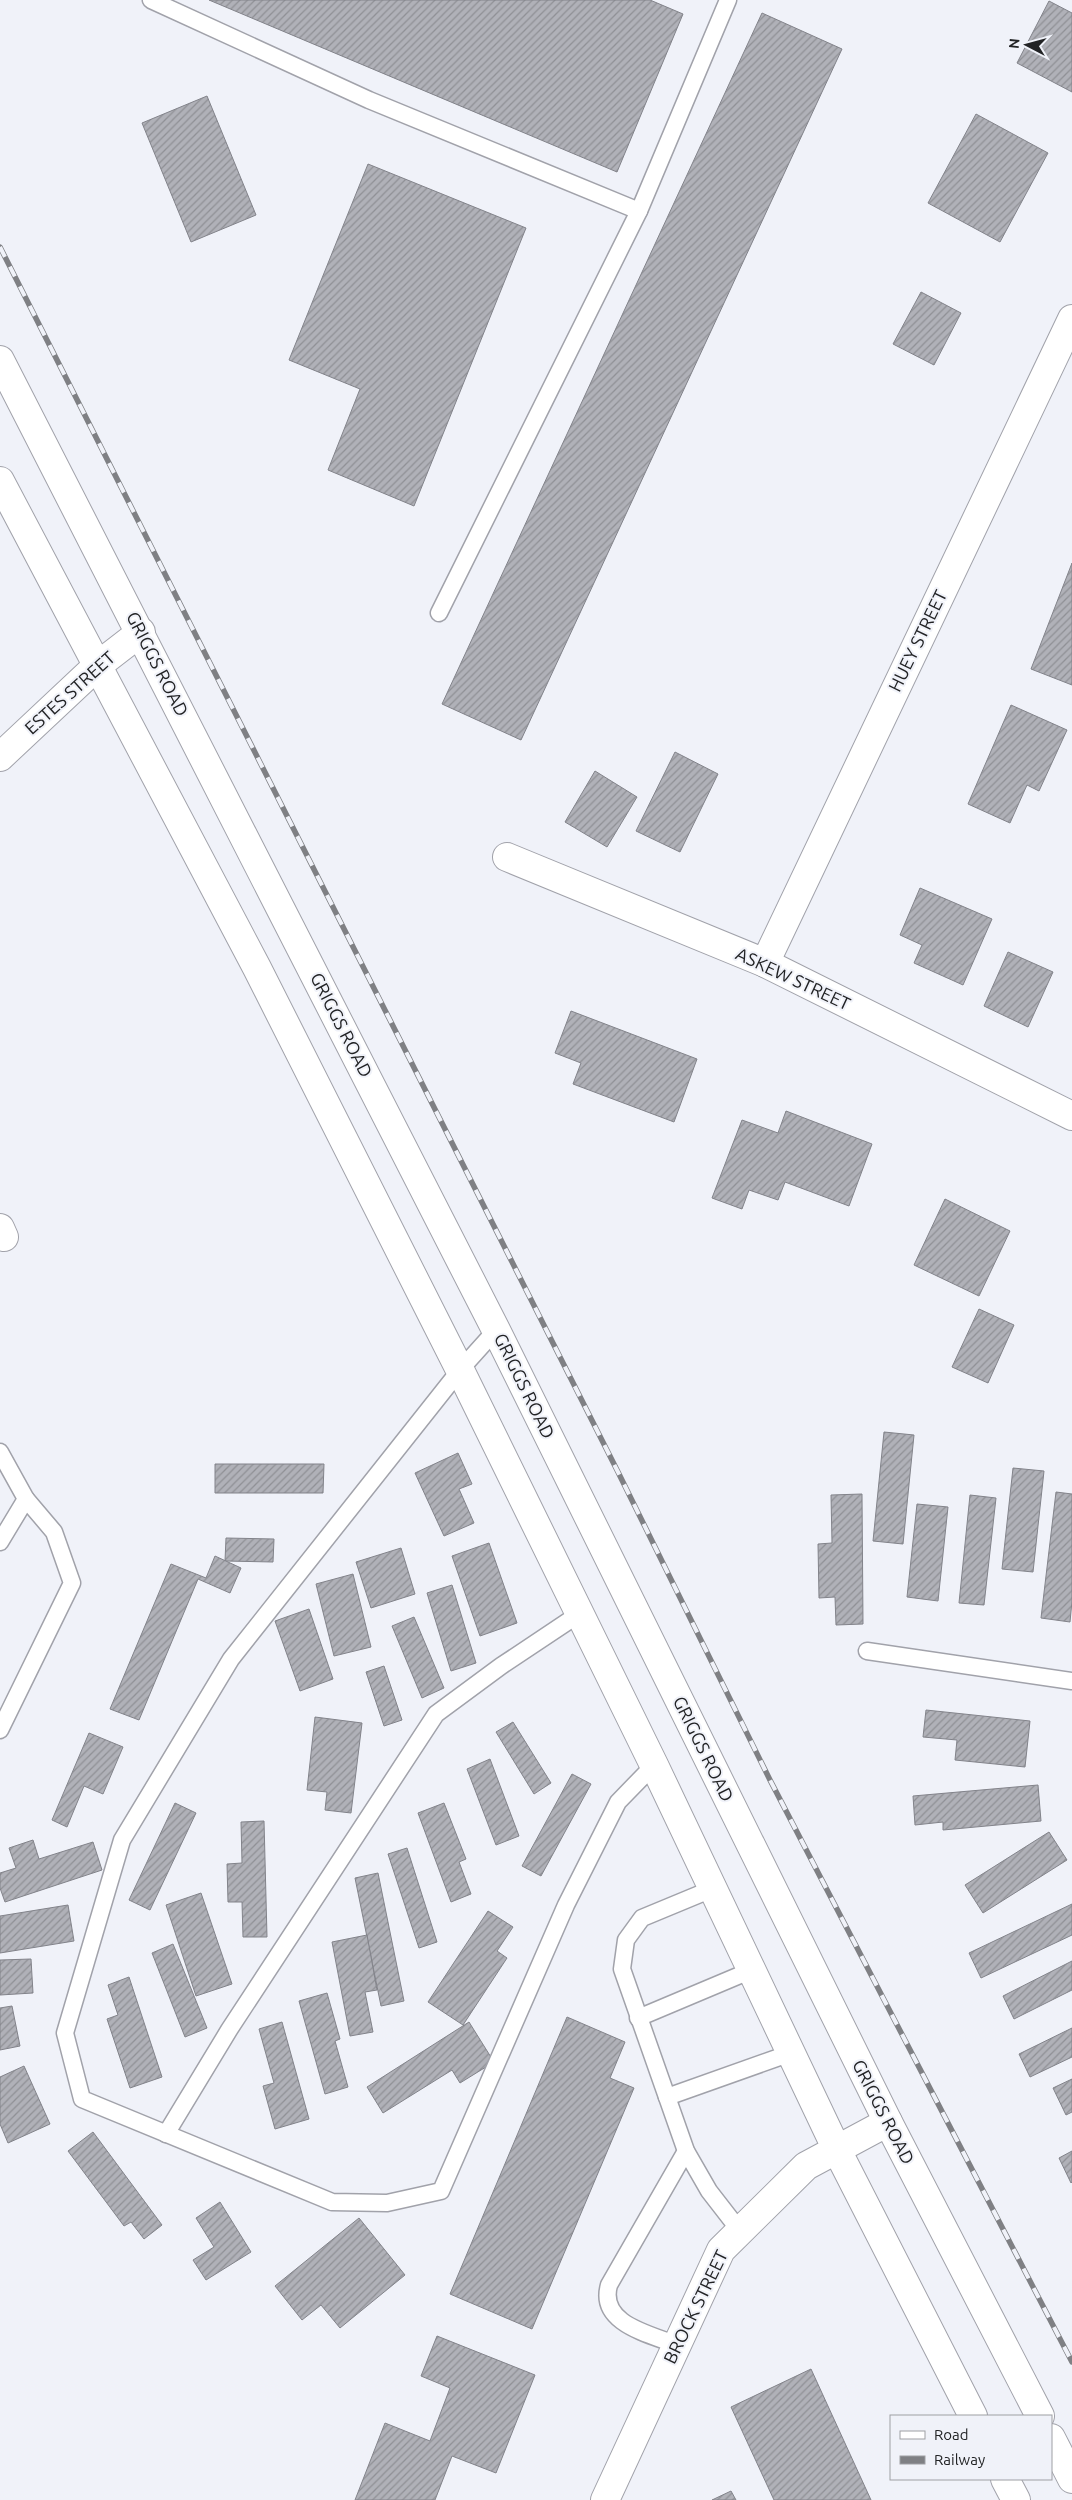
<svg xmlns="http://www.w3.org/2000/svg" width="1072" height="2500" font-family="Ubuntu,sans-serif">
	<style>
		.building { fill: url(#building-hatch); stroke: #82838a }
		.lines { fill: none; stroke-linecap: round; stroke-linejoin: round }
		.service-casing { stroke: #a1a2aa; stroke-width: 19 }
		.minor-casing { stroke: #a1a2aa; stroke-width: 30 }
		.secondary-casing { stroke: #a1a2aa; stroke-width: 30 }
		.service { stroke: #fff; stroke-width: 16 }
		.minor { stroke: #fff; stroke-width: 28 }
		.secondary { stroke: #fff; stroke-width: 28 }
		.rail-casing { stroke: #7f8084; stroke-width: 5.5 }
		.rail { stroke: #f0f2f9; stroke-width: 4; stroke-dasharray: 11; stroke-linecap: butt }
		.labels { text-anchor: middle; stroke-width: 4; stroke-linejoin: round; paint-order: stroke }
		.street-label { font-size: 18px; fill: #222325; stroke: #f0f2f9 }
	</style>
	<defs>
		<pattern id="building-hatch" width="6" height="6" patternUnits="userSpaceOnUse" patternTransform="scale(1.25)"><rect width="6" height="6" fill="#b0b1b8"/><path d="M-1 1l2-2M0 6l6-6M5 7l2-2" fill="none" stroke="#8f9095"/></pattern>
	</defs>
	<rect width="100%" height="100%" fill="#f0f2f9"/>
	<g class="building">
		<polygon points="209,0 650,0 683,14 617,172"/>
		<polygon points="1049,1 1072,13 1072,92 1017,63"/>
		<polygon points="762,13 842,49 521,740 442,704"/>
		<polygon points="207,96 256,215 191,242 142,123"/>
		<polygon points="976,114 1048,153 1000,242 928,203"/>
		<polygon points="368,164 526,228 414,506 328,470 360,389 289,360"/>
		<polygon points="921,292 961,313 934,365 893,344"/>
		<polygon points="1072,563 1072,685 1031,669"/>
		<polygon points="1011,705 1067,730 1039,791 1027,785 1010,823 968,804"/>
		<polygon points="675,752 718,774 680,852 636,831"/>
		<polygon points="595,771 637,797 607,847 565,822"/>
		<polygon points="920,888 992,919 963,985 914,963 922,945 900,935"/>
		<polygon points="1008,952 1053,972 1028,1027 984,1006"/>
		<polygon points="571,1011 697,1059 674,1122 573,1084 581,1063 555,1053"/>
		<polygon points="786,1111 872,1144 849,1206 785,1182 778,1200 749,1190 742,1209 712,1198 742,1120 778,1133"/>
		<polygon points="945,1199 1010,1231 979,1296 914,1265"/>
		<polygon points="979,1309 1014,1325 988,1383 952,1367"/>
		<polygon points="884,1432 914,1435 903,1544 873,1541"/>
		<polygon points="458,1453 472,1484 459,1489 474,1523 444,1536 415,1473"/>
		<polygon points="215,1464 324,1464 323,1493 215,1493"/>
		<polygon points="1013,1468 1044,1471 1033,1572 1002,1569"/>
		<polygon points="1056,1492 1072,1494 1072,1601 1070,1622 1041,1618"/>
		<polygon points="862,1494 863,1624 836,1625 835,1597 819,1598 818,1544 832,1543 831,1495"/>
		<polygon points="970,1495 996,1498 984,1605 959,1603"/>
		<polygon points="917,1504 948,1507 938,1601 907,1597"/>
		<polygon points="226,1538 274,1539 273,1562 225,1561"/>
		<polygon points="489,1543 517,1623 480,1636 452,1556"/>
		<polygon points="401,1548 415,1594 371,1608 356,1562"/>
		<polygon points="215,1556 241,1568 230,1593 198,1579 139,1720 110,1709 171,1564 206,1578"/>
		<polygon points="353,1574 371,1647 334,1656 316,1584"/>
		<polygon points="452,1585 476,1663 451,1671 427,1593"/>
		<polygon points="309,1609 333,1679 300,1691 275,1621"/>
		<polygon points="414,1617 444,1688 422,1698 392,1626"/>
		<polygon points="384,1666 402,1720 384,1726 366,1672"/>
		<polygon points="926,1710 1030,1721 1025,1767 955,1760 957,1740 923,1737"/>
		<polygon points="315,1717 362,1723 351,1813 325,1810 327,1792 307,1790"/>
		<polygon points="513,1722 551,1783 534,1794 496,1732"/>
		<polygon points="89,1733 123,1747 103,1794 84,1786 67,1827 52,1820"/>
		<polygon points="490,1759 519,1836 496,1845 467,1769"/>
		<polygon points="572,1774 591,1784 541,1876 522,1866"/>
		<polygon points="1038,1785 1041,1821 943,1830 943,1822 915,1825 913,1796"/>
		<polygon points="175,1803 196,1813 150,1910 129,1900"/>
		<polygon points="444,1803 466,1859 459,1862 471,1894 451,1902 418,1813"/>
		<polygon points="264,1821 267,1937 243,1937 242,1902 228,1902 227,1864 242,1863 241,1822"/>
		<polygon points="1049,1832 1067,1860 983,1913 965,1885"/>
		<polygon points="33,1840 39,1859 93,1842 102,1870 5,1902 0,1888 0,1873 16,1868 9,1848"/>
		<polygon points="407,1848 437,1942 419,1948 388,1854"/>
		<polygon points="378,1873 404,2001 381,2006 355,1878"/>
		<polygon points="201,1893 232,1984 196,1996 166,1905"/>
		<polygon points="1072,1904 1072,1935 981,1978 969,1953"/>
		<polygon points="68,1905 74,1941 0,1953 0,1916"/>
		<polygon points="488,1911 513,1927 497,1951 507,1958 463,2025 428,2002"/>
		<polygon points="367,1935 377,1990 365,1992 373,2032 350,2036 332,1942"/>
		<polygon points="173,1944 207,2028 185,2037 152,1953"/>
		<polygon points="31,1959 33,1993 0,1995 0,1960"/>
		<polygon points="1072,1961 1072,1990 1014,2019 1003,1996"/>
		<polygon points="129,1977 162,2077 130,2088 107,2019 118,2015 108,1985"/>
		<polygon points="327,1993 340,2039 335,2041 348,2087 325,2094 299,2001"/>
		<polygon points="12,2006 20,2046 0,2050 0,2008"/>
		<polygon points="567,2017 625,2042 610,2078 634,2088 532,2329 450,2294"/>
		<polygon points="282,2022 309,2119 275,2129 263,2086 274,2083 259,2029"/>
		<polygon points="469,2022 494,2062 460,2083 452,2070 383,2113 367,2087"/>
		<polygon points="1072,2028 1072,2057 1030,2077 1019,2054"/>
		<polygon points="24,2066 50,2124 8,2143 0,2124 0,2077"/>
		<polygon points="1072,2079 1072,2112 1066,2115 1053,2088"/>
		<polygon points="93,2132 162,2225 144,2239 131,2222 124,2226 68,2151"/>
		<polygon points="1072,2151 1072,2182 1071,2183 1059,2158"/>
		<polygon points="220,2202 251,2252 206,2280 193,2260 214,2247 196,2218"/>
		<polygon points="359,2218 405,2275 340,2328 321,2305 302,2320 275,2286"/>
		<polygon points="437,2336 535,2375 496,2473 452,2456 435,2500 355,2500 385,2423 430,2441 450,2388 421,2376"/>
		<polygon points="811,2369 871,2500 774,2500 731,2407"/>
		<polygon points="731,2491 736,2500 712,2500"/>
	</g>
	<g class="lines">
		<defs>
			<g id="service">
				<polyline points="151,0 369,100 639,211"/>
				<polyline points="439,613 639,211 728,0"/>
				<polyline points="496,1330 460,1370 231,1659 122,1840 65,2033 82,2099 332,2202 387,2203 441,2191 566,1905 618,1802 654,1765"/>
				<polyline points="0,1452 26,1499 0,1542"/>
				<polyline points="867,1651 1072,1681"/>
				<polyline points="0,1730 72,1583 54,1532 26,1499"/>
				<polyline points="712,1889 642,1918 626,1940 622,1969 686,2151 709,2191 740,2231"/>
				<polyline points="638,2018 752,1970"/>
				<polyline points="667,2097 791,2053"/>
				<polyline points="166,2134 229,2030 436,1714 501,1666 579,1614"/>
				<path d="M677,2345C650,2334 598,2324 609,2285L686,2151"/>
			</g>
			<g id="minor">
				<polyline points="0,757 97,666 141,632"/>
				<polyline points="507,857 765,963 1072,1116"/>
				<polyline points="765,963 1072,319"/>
				<polyline points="0,1228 4,1237"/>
				<polyline points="605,2500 721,2250 806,2166 888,2122"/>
			</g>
			<g id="secondary">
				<polyline points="0,360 496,1330 888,2122 1040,2416"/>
				<polyline points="0,481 257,968 460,1370 654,1765 837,2150 973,2416"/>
				<polyline points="1051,2438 1072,2479"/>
				<polyline points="1005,2479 1016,2500"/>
			</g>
		</defs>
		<use href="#service" class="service-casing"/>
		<use href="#minor" class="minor-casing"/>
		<use href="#secondary" class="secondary-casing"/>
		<use href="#service" class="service"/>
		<use href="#minor" class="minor"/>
		<use href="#secondary" class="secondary"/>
		<defs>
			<polyline id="rail" points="0,247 618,1472 770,1780 1072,2362"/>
		</defs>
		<use href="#rail" class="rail-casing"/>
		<use href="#rail" class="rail"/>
	</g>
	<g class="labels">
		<g class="street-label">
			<text transform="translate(918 641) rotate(-64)" y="6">HUEY STREET</text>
			<text transform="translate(157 664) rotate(63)" y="6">GRIGGS ROAD</text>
			<text transform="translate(70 693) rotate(-42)" y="6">ESTES STREET</text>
			<text transform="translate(793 979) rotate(25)" y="6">ASKEW STREET</text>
			<text transform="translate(341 1025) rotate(63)" y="6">GRIGGS ROAD</text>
			<text transform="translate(524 1386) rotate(64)" y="6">GRIGGS ROAD</text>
			<text transform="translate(703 1749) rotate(64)" y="6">GRIGGS ROAD</text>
			<text transform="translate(883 2112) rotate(63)" y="6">GRIGGS ROAD</text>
			<text transform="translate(696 2307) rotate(-64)" y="6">BROCK STREET</text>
		</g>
	</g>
	<rect x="890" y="2415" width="162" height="65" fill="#f0f2f9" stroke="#9e9fa4"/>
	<rect x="900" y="2431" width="25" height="8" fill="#ffffff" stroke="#9e9fa4"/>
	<text x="934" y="2440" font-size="15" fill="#222325">Road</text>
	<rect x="900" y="2456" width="25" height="8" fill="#7f8084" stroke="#9e9fa4"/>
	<text x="934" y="2465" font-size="15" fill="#222325">Railway</text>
	<g transform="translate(1027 45) rotate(276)" stroke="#f0f2f9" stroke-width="4" paint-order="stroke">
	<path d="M0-4L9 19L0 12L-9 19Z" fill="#222325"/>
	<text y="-8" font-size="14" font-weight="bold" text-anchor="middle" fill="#222325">N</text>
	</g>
</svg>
